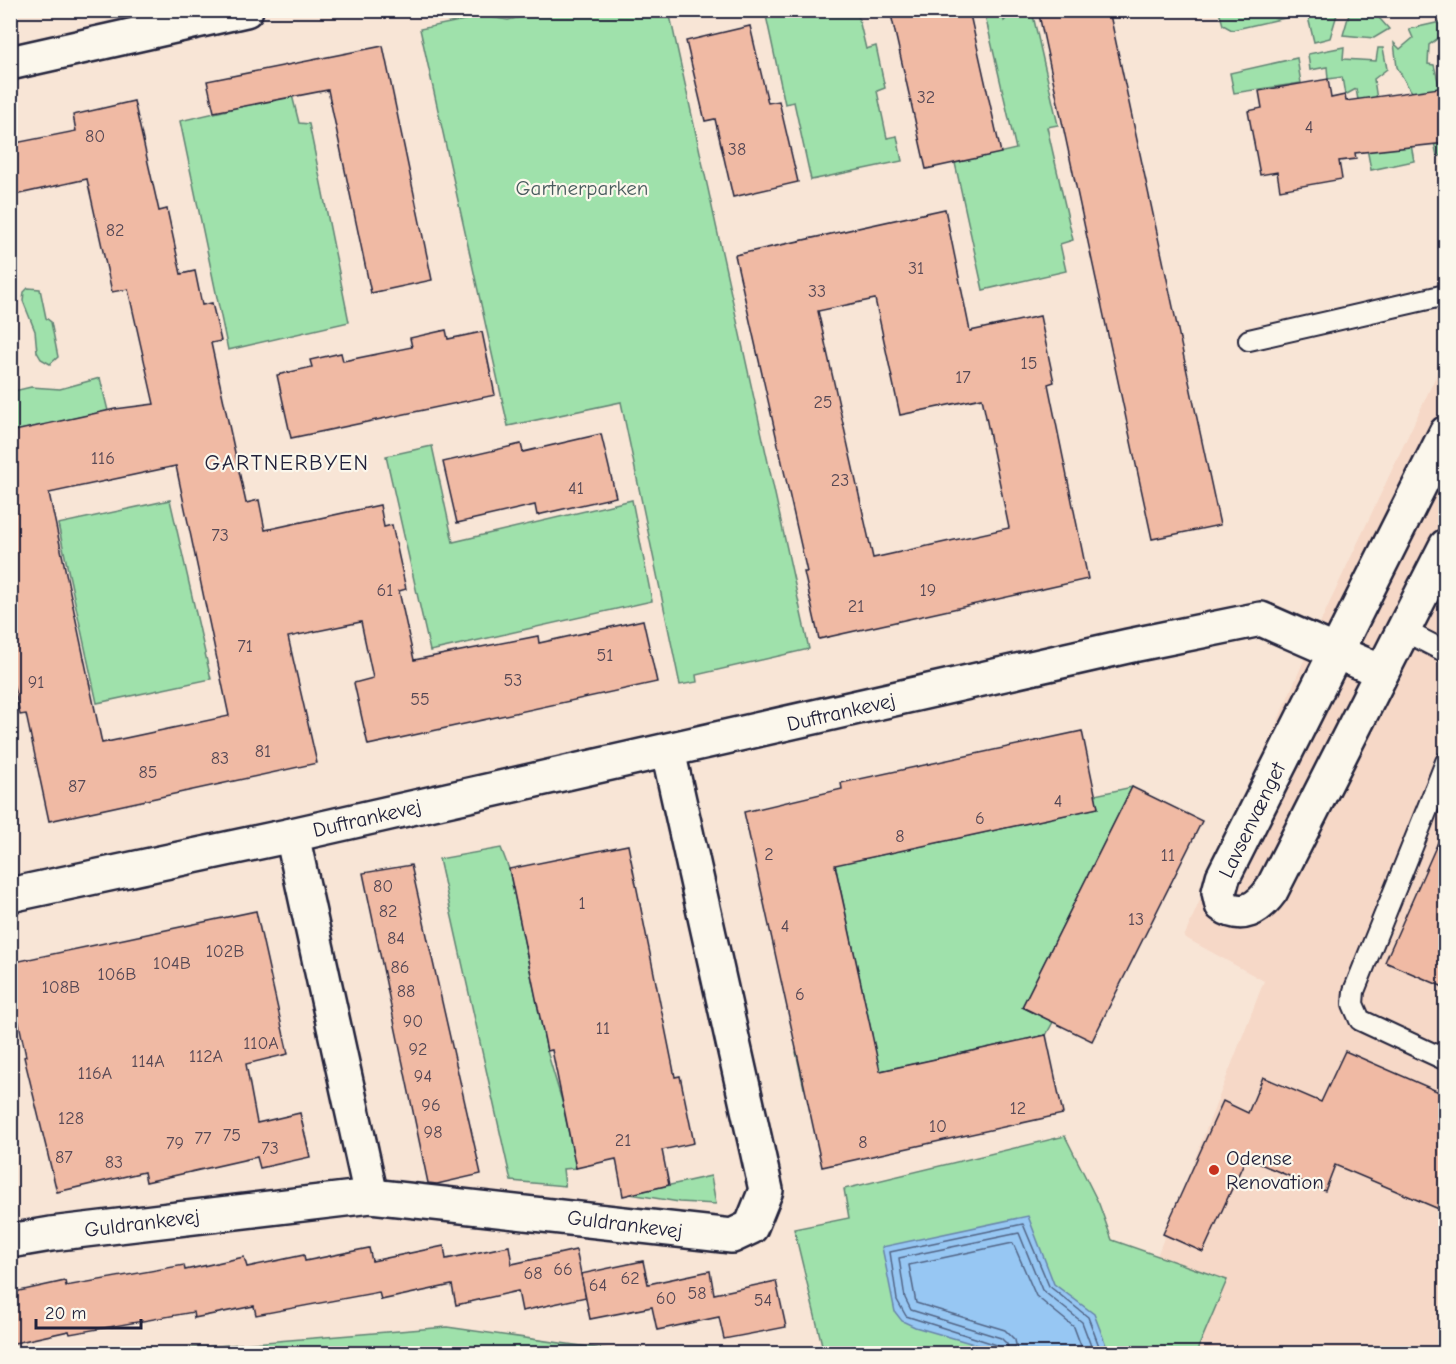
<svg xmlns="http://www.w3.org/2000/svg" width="1456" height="1364" font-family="'Comic Neue',sans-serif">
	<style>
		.built { fill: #f6d8c7 }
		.green { fill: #9fe1ab; stroke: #608273; stroke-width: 1.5 }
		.water { fill: #97c7f3; stroke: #6885a9; stroke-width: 1.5 }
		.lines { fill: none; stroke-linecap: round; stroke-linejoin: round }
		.shore { stroke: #516485; stroke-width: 1.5 }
		.building { fill: #f0baa4; stroke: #22223b; stroke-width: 1.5; fill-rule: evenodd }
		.service-casing { stroke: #22223b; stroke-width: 24 }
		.minor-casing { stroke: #22223b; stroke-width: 38 }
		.tertiary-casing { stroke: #22223b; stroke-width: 38 }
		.service { stroke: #fbf7ec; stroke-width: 20 }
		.minor { stroke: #fbf7ec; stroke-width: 33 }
		.tertiary { stroke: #fbf7ec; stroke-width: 33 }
		.poi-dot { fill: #c8321e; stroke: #fbf7ec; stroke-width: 2 }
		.labels { text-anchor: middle; stroke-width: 4.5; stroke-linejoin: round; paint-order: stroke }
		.number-label { font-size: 18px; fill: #564855 }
		.park-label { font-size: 21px; fill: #485b5d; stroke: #fbf7ec }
		.street-label { font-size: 21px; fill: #22223b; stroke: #fbf7ec }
		.poi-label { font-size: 21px; fill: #22223b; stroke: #fbf7ec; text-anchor: start }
		.neighbourhood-label { font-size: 22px; letter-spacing: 1.5px; fill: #22223b; stroke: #fbf7ec }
	</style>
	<rect width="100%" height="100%" fill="#f8e5d6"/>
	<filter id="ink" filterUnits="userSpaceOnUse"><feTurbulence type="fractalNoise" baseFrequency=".0167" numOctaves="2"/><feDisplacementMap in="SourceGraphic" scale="12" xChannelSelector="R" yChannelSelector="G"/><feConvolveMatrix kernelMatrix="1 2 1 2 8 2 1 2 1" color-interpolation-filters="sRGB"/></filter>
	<g filter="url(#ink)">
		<polygon class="built" points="1445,357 1445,1353 1196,1353 1226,1281 1157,1256 1264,981 1184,937 1321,621"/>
		<g class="green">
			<polygon points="550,10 669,11 809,649 696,675 697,682 680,685 621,402 508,426 420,29 484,16 508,20"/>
			<polygon points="765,11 857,11 866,49 876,46 885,88 877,91 887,138 897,136 902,161 811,180 794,102 785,104"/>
			<polygon points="984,11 1001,11 1004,21 1006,19 1005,11 1032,11 1058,125 1047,127 1073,240 1060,244 1066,271 983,290 955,163 1016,149"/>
			<polygon points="1219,11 1219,10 1338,11 1330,38 1314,42 1307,13 1232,30 1223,25"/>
			<polygon points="1350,11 1373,11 1389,29 1374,38 1343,35"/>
			<polygon points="1445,21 1445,33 1429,45 1428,64 1434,65 1445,108 1445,155 1437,156 1427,110 1409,88 1397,67 1394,43 1400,49 1413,38 1409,29"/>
			<polygon points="1344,47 1343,59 1376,61 1378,48 1383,48 1387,69 1374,79 1384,149 1407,123 1414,161 1371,170 1356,89 1345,95 1342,77 1328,79 1327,67 1310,70 1308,54"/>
			<polygon points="1297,58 1301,83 1234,93 1230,73"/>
			<polygon points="292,95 299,123 309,124 349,322 228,350 180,121"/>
			<polygon points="28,288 40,289 46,318 51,322 58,357 50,364 41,359 37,352 35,331 23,301 24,292"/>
			<polygon points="100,378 108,411 11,432 10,392 31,387 60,389"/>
			<polygon points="432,446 453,542 632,500 652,601 430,651 386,456"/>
			<polygon points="170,500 211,679 97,703 58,524"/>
			<polygon points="1132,787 1022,1007 1053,1022 1046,1035 804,1088 796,1052 872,1035 820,795 858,860 1098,808 1095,795"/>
			<polygon points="501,848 509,869 547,1051 562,1101 576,1168 563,1169 565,1186 511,1181 439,859"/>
			<polygon points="1065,1136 1099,1204 1112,1240 1227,1280 1196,1353 824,1353 794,1229 849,1218 844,1189"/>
			<polygon points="711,1176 716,1204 679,1202 630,1194"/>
			<polygon points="447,1327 631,1353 133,1353"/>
		</g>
		<polygon class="water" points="1028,1216 1054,1284 1094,1314 1109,1353 1005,1353 915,1327 902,1321 895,1312 882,1247"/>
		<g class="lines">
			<g class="shore">
				<polyline points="1002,1354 997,1345 906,1316 897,1300 890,1252 1023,1224 1049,1286 1088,1317 1102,1354"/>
				<polyline points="1009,1354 1007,1344 1001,1338 911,1310 905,1298 899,1258 1019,1233 1042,1290 1082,1322 1094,1354"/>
				<polyline points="1018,1354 1015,1340 1005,1330 916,1303 909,1265 1013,1243 1036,1296 1074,1327 1084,1354"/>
			</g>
		</g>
		<g class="building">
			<polygon points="890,10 969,10 1001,153 926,169"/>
			<polygon points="1038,10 1109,10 1220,525 1152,539"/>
			<polygon points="750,26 768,103 779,101 798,182 733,197 715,119 705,121 686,41"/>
			<polygon points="383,46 432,280 371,293 328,90 214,112 207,81"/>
			<polygon points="1328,79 1331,98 1345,95 1346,101 1446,87 1446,143 1355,153 1356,159 1339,161 1342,179 1280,190 1277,172 1260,175 1248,111 1262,108 1259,91"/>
			<path d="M134,101L159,211L167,209L181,274L195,271L202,305L212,303L221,341L211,343L246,503L259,500L265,530L380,505L384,527L392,525L406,589L399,591L414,660L538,636L539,643L643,620L657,682L368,745L354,683L373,678L361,622L288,637L317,763L49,821L26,714L20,715L10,669V432L115,409L154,404L128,289L112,292L87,179L10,196V144L76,131L73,115ZM176,466L229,716L102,743L49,493Z"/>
			<path d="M945,209L970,331L1040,316L1054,382L1048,384L1088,579L819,639L804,572H807L735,255ZM875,299L900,415L982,398L1009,528L873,558L818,311Z"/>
			<polygon points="446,330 448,339 482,332 495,395 291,438 277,375 312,367 310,360 341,353 343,361 412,347 410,338"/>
			<polygon points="601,434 616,497 537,515 535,505 457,523 443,462 521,444 523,452"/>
			<polygon points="1082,731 1098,808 835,865 880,1071 1046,1035 1063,1114 822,1167 744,812 842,789 841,783"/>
			<polygon points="1132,787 1202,821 1092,1041 1022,1007"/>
			<polygon points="1446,824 1446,988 1385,962"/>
			<polygon points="628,845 675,1077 680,1076 694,1143 662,1150 669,1185 623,1196 616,1159 576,1168 552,1050 547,1051 509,869"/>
			<polygon points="411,865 481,1174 437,1184 428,1183 363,873"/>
			<polygon points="256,911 288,1054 246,1064 257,1123 300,1113 310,1157 260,1168 257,1157 146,1182 144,1172 57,1192 24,1057 26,1056 10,982 10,963"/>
			<polygon points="1345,1051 1446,1095 1446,1212 1335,1165 1325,1191 1246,1158 1203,1252 1163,1234 1223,1101 1248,1113 1263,1077 1321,1102"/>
			<polygon points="444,1246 446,1259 509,1246 512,1264 576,1250 586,1297 522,1311 518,1291 456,1305 452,1285 381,1300 379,1292 256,1315 254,1306 194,1318 193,1312 70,1334 69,1331 10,1344 10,1293 65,1281 66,1286 184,1265 185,1270 244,1257 247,1267 304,1255 305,1261 369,1248 372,1261"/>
			<polygon points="643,1261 648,1284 710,1271 714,1294 776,1281 786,1327 724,1339 719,1317 657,1330 652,1307 590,1319 581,1274"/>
		</g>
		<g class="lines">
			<defs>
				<g id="service">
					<polyline points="1249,340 1441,296 1446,298"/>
					<polyline points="1403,630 1446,652"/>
					<polyline points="1446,762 1435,790 1446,794"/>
					<polyline points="1435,790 1354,991 1353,1004 1360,1020 1446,1060"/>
				</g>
				<g id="minor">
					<polyline points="10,63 246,10"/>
					<polyline points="292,835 371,1196"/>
					<polyline points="10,895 292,835 1128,646 1261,619 1382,672"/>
					<polyline points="10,1241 51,1234 371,1196 732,1236 751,1227 766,1190 668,751"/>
				</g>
				<path id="tertiary" d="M1446,433L1223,877L1219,892L1222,905C1242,919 1258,909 1271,891L1446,546"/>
			</defs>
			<use href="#service" class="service-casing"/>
			<use href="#minor" class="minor-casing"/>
			<use href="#tertiary" class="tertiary-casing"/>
			<use href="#service" class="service"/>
			<use href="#minor" class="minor"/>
			<use href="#tertiary" class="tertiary"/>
		</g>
	</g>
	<circle class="poi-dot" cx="1214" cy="1170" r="6"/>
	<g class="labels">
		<g class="number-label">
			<text x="926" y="103">32</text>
			<text x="1309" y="133">4</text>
			<text x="95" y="142">80</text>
			<text x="737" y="155">38</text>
			<text x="115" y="236">82</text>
			<text x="916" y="274">31</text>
			<text x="817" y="297">33</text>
			<text x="1029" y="369">15</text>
			<text x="963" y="383">17</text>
			<text x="823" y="408">25</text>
			<text x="103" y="464">116</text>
			<text x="840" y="486">23</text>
			<text x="576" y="494">41</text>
			<text x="220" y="541">73</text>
			<text x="385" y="596">61</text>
			<text x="928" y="596">19</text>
			<text x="856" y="612">21</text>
			<text x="245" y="652">71</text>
			<text x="605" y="661">51</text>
			<text x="513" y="686">53</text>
			<text x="36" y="688">91</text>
			<text x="420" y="705">55</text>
			<text x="263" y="757">81</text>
			<text x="220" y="764">83</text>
			<text x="148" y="778">85</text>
			<text x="77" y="792">87</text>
			<text x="1058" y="807">4</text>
			<text x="980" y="824">6</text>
			<text x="900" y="842">8</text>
			<text x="769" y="860">2</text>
			<text x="1168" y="861">11</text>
			<text x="383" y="892">80</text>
			<text x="582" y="909">1</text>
			<text x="388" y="917">82</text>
			<text x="1136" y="925">13</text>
			<text x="785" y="932">4</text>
			<text x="396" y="944">84</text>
			<text x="225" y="957">102B</text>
			<text x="172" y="969">104B</text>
			<text x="400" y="973">86</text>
			<text x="117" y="980">106B</text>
			<text x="61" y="993">108B</text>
			<text x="406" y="997">88</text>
			<text x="800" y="1000">6</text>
			<text x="413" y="1027">90</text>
			<text x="603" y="1034">11</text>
			<text x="261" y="1049">110A</text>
			<text x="418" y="1055">92</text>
			<text x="206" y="1062">112A</text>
			<text x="148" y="1067">114A</text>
			<text x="95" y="1079">116A</text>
			<text x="423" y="1082">94</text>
			<text x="431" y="1111">96</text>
			<text x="1018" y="1114">12</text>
			<text x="71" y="1124">128</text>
			<text x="938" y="1132">10</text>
			<text x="433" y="1138">98</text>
			<text x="232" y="1141">75</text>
			<text x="203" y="1144">77</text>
			<text x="623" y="1146">21</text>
			<text x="863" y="1148">8</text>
			<text x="175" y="1149">79</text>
			<text x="270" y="1154">73</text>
			<text x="64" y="1163">87</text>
			<text x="114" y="1168">83</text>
			<text x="563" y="1275">66</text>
			<text x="533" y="1279">68</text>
			<text x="630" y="1284">62</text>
			<text x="598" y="1291">64</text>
			<text x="697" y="1299">58</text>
			<text x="666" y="1304">60</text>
			<text x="763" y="1306">54</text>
		</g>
		<g class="park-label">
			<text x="582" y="195">Gartnerparken</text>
		</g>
		<g class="street-label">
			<text transform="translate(841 712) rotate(-13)" y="7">Duftrankevej</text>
			<text transform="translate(367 818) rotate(-13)" y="7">Duftrankevej</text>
			<text transform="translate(1252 820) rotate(-64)" y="7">Lavsenvænget</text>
			<text transform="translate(142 1223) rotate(-7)" y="7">Guldrankevej</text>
			<text transform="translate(625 1224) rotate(7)" y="7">Guldrankevej</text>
		</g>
		<g class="poi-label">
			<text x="1226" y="1165">Odense<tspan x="1226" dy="24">Renovation</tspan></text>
		</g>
		<g class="neighbourhood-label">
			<text x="287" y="470">GARTNERBYEN</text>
		</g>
	</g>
	<rect width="1456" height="1364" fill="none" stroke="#fbf7ec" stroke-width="36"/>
	<rect x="18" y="18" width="1420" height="1328" fill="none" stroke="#22223b" stroke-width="2" filter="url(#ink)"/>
	<path d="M36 1319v9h105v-9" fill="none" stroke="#22223b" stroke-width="3"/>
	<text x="45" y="1319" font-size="18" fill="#22223b" stroke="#fbf7ec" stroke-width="4.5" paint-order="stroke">20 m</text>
</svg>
